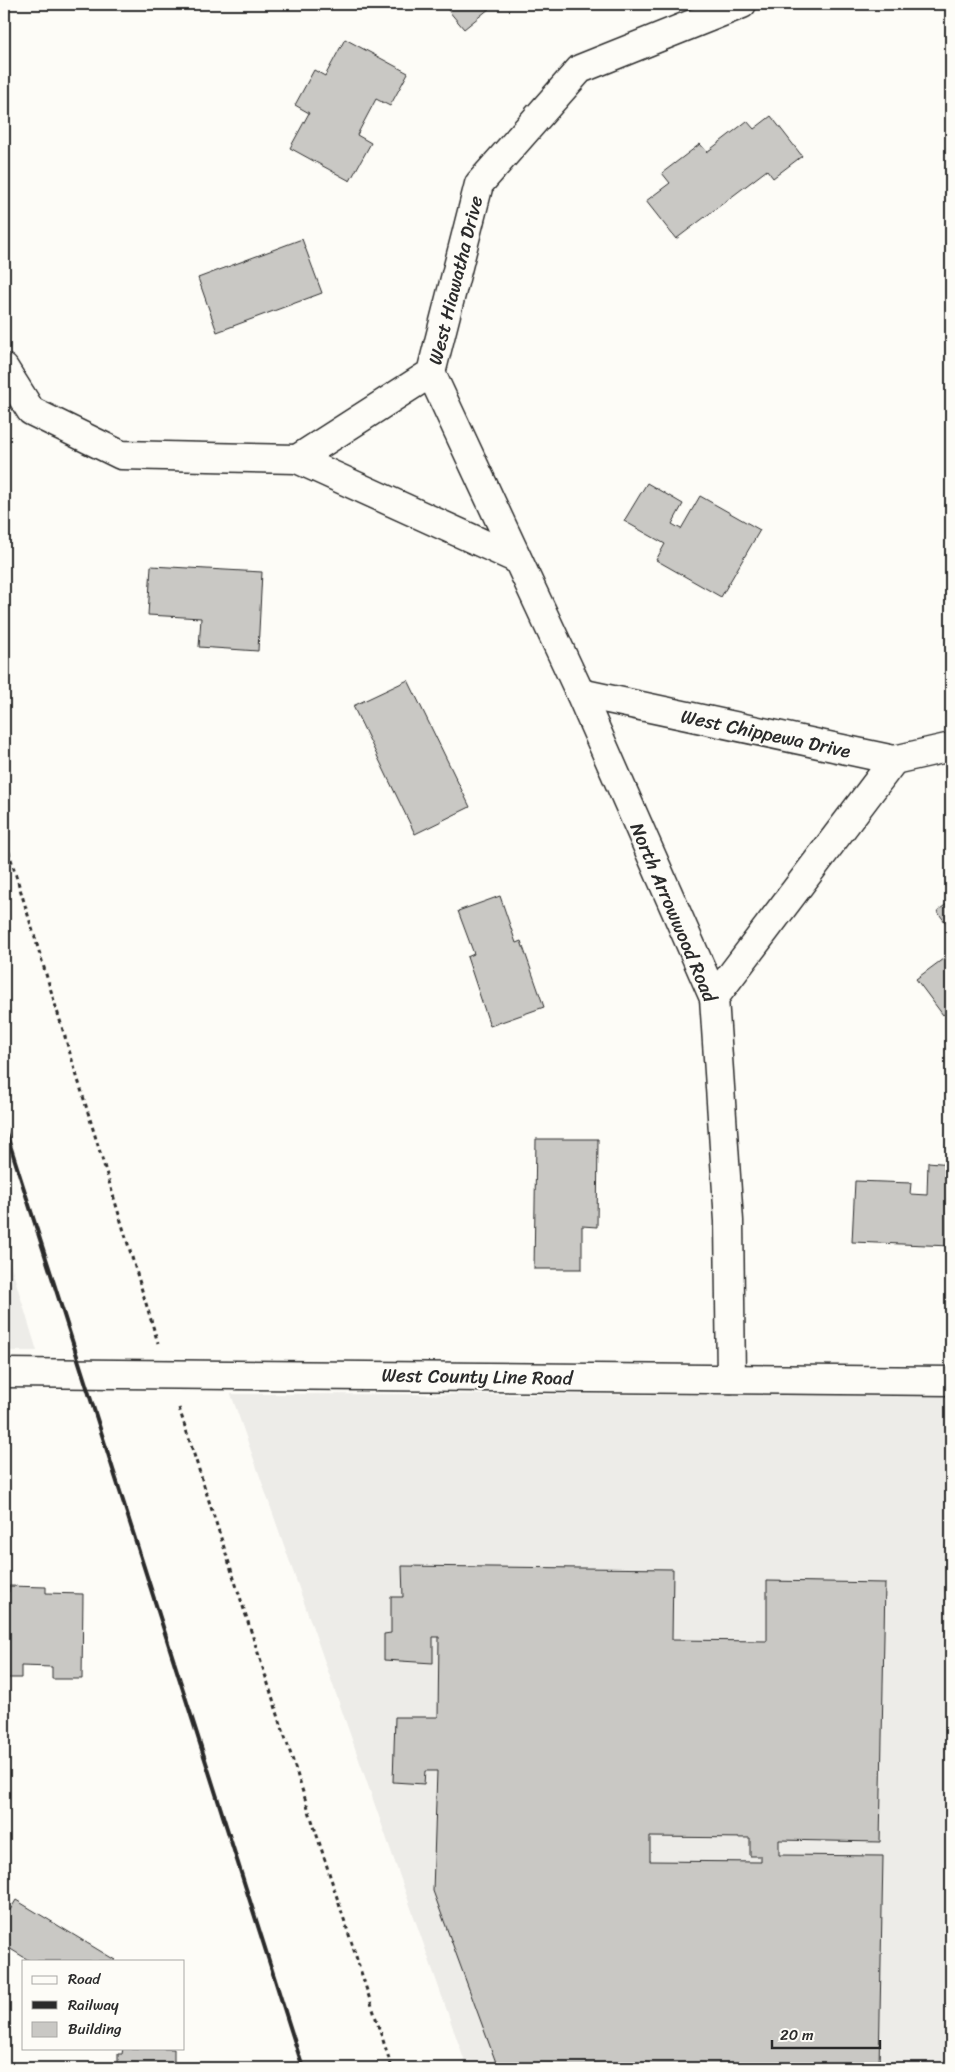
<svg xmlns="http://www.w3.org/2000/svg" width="955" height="2072" font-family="Sriracha,sans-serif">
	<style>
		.built { fill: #edece8 }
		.building { fill: #c9c8c4; stroke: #2b2b2b; fill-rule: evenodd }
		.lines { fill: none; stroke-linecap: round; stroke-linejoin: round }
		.street-casing { stroke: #2b2b2b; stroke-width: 31 }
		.secondary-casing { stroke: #2b2b2b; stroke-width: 31 }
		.path { stroke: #2b2b2b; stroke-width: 3; stroke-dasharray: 4 4; stroke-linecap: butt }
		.street { stroke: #fdfcf7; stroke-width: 28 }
		.secondary { stroke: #fdfcf7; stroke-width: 28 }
		.rail { stroke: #2b2b2b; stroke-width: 4 }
		.labels { text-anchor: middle; stroke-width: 4; stroke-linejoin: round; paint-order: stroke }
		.street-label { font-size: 19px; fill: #2b2b2b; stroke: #fdfcf7 }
	</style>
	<rect width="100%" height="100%" fill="#fdfcf7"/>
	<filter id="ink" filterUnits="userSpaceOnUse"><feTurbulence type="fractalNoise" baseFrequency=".02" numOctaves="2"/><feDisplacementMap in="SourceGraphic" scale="10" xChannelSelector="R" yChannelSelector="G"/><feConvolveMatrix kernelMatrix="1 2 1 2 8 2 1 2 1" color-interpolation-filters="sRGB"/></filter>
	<g filter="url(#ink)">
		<g class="built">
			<polygon points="4,1243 37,1351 4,1351"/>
			<polygon points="951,1383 951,2068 467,2068 231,1394 737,1395"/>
		</g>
		<g class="building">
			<polygon points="443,4 495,4 464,29"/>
			<polygon points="345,39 408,73 390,106 376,99 357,135 371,143 350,181 290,148 309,113 295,105 314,70 325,76"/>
			<polygon points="771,116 802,156 773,178 767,170 676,239 646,201 670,183 662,173 700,144 707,152 747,121 754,129"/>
			<polygon points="302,239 322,293 217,332 198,278"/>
			<polygon points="647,483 683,504 672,524 681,529 700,496 760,530 721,597 656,560 665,544 624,521"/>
			<polygon points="151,566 262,572 258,651 199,647 201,618 148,615"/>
			<polygon points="408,680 470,807 415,834 353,706"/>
			<polygon points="500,896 516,943 521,941 544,1007 490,1026 467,957 474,954 458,911"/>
			<polygon points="951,901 951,930 937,911"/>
			<polygon points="951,953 951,1009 943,1015 916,979"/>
			<polygon points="536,1139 598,1139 597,1227 582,1226 582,1269 534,1269"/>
			<polygon points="928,1162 951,1164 951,1246 852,1242 855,1181 911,1183 910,1194 927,1195"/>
			<path d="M402,1566L673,1569L672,1640L767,1641V1581L885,1583L880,1842L779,1840V1855L883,1856L879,2068H498L433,1891L437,1771H425L424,1784L393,1782L395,1717H438L439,1637H433V1663L384,1660V1634L391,1633V1597H403ZM650,1837L750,1838V1856H761V1862L650,1861Z"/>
			<polygon points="9,1586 46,1587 46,1593 83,1594 82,1679 52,1679 52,1667 21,1666 21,1678 4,1678 4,1592 9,1592"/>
			<polygon points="16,1900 115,1960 114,1961 30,1961 4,1945 4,1920"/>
			<polygon points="123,2048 174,2049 174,2068 118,2068 118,2054 122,2054"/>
		</g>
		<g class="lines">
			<defs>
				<g id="street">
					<polyline points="4,368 31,411 121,455 297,459 517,559"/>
					<polyline points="431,373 580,693 714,998 729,1221 731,1379"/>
					<polyline points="297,459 431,373 479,184 580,69 742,4"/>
					<polyline points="580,693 894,760 951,747"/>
					<polyline points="714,998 894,760"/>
				</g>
				<polyline id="secondary" points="4,1373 951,1381"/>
			</defs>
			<use href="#street" class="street-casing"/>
			<use href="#secondary" class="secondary-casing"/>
			<g class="path">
				<polyline points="4,836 158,1343"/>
				<polyline points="179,1408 392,2068"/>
			</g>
			<use href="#street" class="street"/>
			<use href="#secondary" class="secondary"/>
			<polyline class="rail" points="4,1126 303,2068"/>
		</g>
	</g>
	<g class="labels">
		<g class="street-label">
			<text transform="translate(455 280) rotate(-76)" y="7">West Hiawatha Drive</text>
			<text transform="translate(766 733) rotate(12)" y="7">West Chippewa Drive</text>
			<text transform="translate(674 912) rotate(67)" y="7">North Arrowwood Road</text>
			<text transform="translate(477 1376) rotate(1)" y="7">West County Line Road</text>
		</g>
	</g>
	<rect width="955" height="2072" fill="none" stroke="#fdfcf7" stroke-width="20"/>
	<rect x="10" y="10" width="935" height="2052" fill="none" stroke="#2b2b2b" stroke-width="2" filter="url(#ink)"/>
	<rect x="22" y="1960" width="162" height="90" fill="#fdfcf7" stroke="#a9a8a5"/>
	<rect x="32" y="1976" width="25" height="8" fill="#fdfcf7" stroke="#a9a8a5"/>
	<text x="68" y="1984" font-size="15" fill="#2b2b2b">Road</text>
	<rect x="32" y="2001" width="25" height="8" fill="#2b2b2b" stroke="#a9a8a5"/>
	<text x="68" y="2010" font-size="15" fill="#2b2b2b">Railway</text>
	<rect x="32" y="2022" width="25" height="15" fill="#c9c8c4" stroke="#a9a8a5"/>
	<text x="68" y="2034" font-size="15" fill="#2b2b2b">Building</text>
	<path d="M772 2040v8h108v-8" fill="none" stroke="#2b2b2b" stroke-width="2.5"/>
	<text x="780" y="2040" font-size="15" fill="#2b2b2b" stroke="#fdfcf7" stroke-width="4" paint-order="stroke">20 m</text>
</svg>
